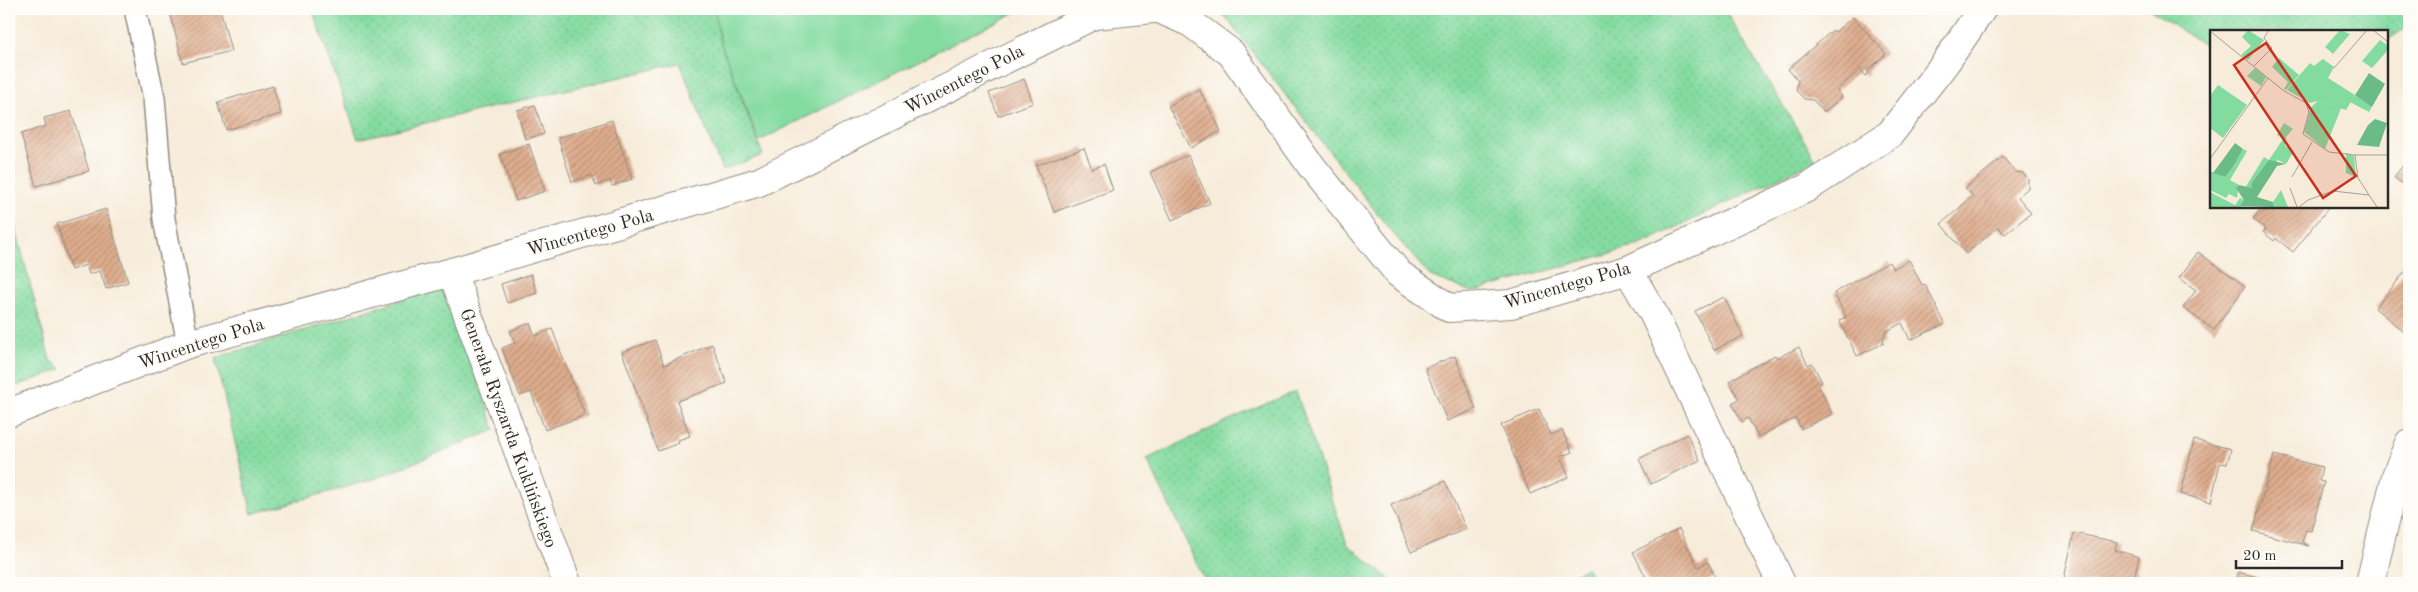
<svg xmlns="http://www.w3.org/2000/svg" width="2418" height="592" font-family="'Old Standard TT',serif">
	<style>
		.grass { fill: url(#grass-dots); stroke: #588366 }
		.garden { fill: #84dba0; stroke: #588366 }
		.building { fill: url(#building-hatch) }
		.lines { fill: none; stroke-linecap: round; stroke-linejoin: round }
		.service-casing { stroke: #918c82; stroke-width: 24 }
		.minor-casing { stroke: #918c82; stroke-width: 30 }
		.service { stroke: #fff; stroke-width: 21 }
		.minor { stroke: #fff; stroke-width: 28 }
		.labels { text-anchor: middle; stroke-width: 4.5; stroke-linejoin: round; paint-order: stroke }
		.street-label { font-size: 18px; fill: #2b2b2b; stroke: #fdfcf7 }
		.inset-road { fill: none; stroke: #a59f94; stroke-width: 1 }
		.view { fill: #c8321e; fill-opacity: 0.15; stroke: #c8321e; stroke-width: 2.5 }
		.inset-edge { fill: none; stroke: #2b2b2b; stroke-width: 2.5 }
	</style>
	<defs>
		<pattern id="grass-dots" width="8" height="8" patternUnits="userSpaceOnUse" patternTransform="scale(1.25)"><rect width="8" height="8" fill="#84dba0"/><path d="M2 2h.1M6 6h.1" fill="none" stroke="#72bc8a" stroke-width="1.8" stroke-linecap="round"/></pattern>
		<pattern id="building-hatch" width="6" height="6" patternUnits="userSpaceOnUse" patternTransform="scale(1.25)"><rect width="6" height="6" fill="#dfad8e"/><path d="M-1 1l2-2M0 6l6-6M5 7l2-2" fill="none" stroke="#b58d74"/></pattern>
	</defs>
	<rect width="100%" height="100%" fill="#fdfcf7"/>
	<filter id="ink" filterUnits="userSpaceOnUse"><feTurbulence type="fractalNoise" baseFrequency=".02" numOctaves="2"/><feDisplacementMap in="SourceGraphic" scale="10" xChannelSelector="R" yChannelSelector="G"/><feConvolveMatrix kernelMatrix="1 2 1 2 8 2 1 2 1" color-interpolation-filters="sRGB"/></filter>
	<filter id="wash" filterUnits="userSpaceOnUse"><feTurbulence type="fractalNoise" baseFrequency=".0096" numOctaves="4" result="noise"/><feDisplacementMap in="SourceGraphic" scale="20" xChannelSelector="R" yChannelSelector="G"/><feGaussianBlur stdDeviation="1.12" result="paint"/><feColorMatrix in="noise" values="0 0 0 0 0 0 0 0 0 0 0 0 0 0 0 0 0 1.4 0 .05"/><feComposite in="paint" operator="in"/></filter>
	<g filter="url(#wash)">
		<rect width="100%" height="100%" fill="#f7ecda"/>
		<g class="grass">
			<polygon points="312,9 714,9 721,44 763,155 722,170 680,63 358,139"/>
			<polygon points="1219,9 1724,9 1816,160 1640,245 1472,292 1430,276 1390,230"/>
			<polygon points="2149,9 2409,9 2409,25 2387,41 2387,31 2212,31 2212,50"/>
			<polygon points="9,203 50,360 62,369 9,389"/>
			<polygon points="436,289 449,294 495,430 374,479 252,514 215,358"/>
			<polygon points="1296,391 1347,544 1394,583 1206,583 1147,459 1231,419"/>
			<polygon points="1587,568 1594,583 1555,583"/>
		</g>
		<polygon class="garden" points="714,9 1022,9 759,141 721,44"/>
		<g id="blocks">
			<g class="building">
				<polygon points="169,9 220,9 231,51 183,63"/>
				<polygon points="1853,17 1886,54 1867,71 1869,73 1865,76 1861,69 1837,90 1842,97 1824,112 1813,100 1804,99 1796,90 1798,81 1788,69 1833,30 1835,32"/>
				<polygon points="1024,79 1033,103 998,116 989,93"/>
				<polygon points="273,86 281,114 226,130 218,102"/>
				<polygon points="1199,89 1221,131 1191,148 1168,106"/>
				<polygon points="535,105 544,134 525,139 517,110"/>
				<polygon points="71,111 89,171 36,186 21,134 46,126 44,118"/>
				<polygon points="612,120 632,179 612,186 610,180 596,186 592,175 572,182 558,138"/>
				<polygon points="529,144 545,191 516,201 500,154"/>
				<polygon points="1084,148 1092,169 1104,164 1113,190 1054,212 1036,165"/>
				<polygon points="1188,155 1210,203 1172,220 1150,172"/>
				<polygon points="2003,157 2015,172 2023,173 2028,179 2028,188 2018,197 2031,213 2005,234 1998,227 1966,254 1941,224 1973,196 1965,188"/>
				<polygon points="2409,158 2409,190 2394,177"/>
				<polygon points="2263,206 2330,206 2293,252 2276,238 2274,241 2263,232 2266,229 2253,219"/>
				<polygon points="106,209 128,282 106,289 100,271 89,274 86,265 71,270 57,224"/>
				<polygon points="2198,252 2245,286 2214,330 2183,308 2196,290 2179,278"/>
				<polygon points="1909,260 1922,285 1925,284 1945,324 1910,340 1902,323 1885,332 1883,341 1884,343 1857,356 1839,320 1846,317 1834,293 1889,262 1893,269"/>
				<polygon points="2409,267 2409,336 2375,308"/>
				<polygon points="531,274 537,293 507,303 501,284"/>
				<polygon points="1724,297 1743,336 1714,350 1695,311"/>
				<polygon points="530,323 535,336 552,329 585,415 545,430 531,392 520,396 502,348 515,343 510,331"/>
				<polygon points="655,340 664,365 712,344 727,383 677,401 690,436 678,440 679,443 658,451 622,352"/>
				<polygon points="1799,347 1808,365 1812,363 1822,382 1818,384 1832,414 1801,429 1796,418 1758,437 1748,418 1742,422 1732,403 1739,399 1729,381 1775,355 1777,358"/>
				<polygon points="1455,356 1476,409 1447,421 1425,368"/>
				<polygon points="1539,409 1551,435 1562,430 1572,452 1560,457 1569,477 1530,494 1501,425"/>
				<polygon points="1687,434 1700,460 1651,484 1639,459"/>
				<polygon points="2194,440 2231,449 2227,464 2220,463 2211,502 2181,494"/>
				<polygon points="2274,455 2322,467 2319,481 2324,482 2311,531 2306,530 2302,542 2309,546 2253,531"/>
				<polygon points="1445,481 1466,529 1411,552 1391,505"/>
				<polygon points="1679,529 1698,567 1708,562 1715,577 1703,583 1649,583 1633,552"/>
				<polygon points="2074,533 2117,542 2115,550 2139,557 2133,583 2063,583"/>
				<polygon points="2238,572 2281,583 2236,583"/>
			</g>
		</g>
	</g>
	<g filter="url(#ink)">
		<use href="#blocks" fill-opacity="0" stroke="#918c82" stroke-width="1"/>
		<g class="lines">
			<defs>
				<polyline id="service" points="135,9 154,98 164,219 188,344"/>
				<g id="minor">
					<polyline points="1159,9 1191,23 1231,53 1312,167 1399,274 1449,308 1511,304 1628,270 1807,188 1890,134 1946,62 1982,9"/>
					<polyline points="1628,270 1653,313 1781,583"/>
					<polyline points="452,272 567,583"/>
					<polyline points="9,413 188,344 452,272 759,182 1094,15 1153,9"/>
					<polyline points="2370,583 2396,476 2409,443"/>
				</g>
			</defs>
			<use href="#service" class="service-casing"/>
			<use href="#minor" class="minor-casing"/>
			<use href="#service" class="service"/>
			<use href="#minor" class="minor"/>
		</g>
	</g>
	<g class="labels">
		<g class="street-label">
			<text transform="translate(964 79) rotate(-27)" y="6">Wincentego Pola</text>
			<text transform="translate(590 232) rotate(-16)" y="6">Wincentego Pola</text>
			<text transform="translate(1567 285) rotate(-16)" y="6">Wincentego Pola</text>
			<text transform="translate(201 343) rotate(-18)" y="6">Wincentego Pola</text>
			<text transform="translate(509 428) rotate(70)" y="6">Generała Ryszarda Kuklińskiego</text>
		</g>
	</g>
	<g transform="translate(2210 30)">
		<rect width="178" height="178" fill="#f7ecda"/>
		<path d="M38,0L54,10L38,30L31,25L41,16L32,7ZM130,0L140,4L123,24L115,17ZM170,10L177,15V21L162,38L152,31ZM69,28L89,45L76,60L74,59L78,52L62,37ZM45,38L56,47L51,56L37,46ZM8,55L37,75L13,108L0,98V66ZM145,65L162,76L159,82L140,72ZM108,71L131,78L115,119L94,102L101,77ZM74,93L83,99L76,107L75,116L84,121L76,134L68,130L41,154L42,158H35L54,127L59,130L73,109L67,105ZM33,119L37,121L20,150L29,155L27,168L19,164L16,168L0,160V141L15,147ZM136,123L144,126L146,147L136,143ZM71,160L78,177H64L63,172ZM0,162L25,175L30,168L35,170L30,176L34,177H0Z" fill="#84dba0"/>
		<path d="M159,43L175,54L162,77L145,65ZM165,89L177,93L169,117L147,115L158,95ZM25,113L33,119L22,138L15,147L3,143ZM59,130L76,134L67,136L47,167L63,172L64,177L30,176L34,170L26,158L29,155L42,158L41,154Z" fill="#6bbb86"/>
		<path d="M113,29L124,37L118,48L145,65L136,80L108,71L100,73L77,60L100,33L104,36Z" fill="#84dba0"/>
		<path class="inset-road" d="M163,0L178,12M0,1L74,61L96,73L99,82L93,104L119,122L145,125L148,148L167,177M44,36L62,18L54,8L59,0M124,38L157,0M144,125H178M0,129L58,48M82,147L102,112M80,158L87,177M89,177L98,170L123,161L159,165"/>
		<path class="view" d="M56,13L146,146L113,168L24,35Z"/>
		<rect width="178" height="178" class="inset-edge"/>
	</g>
	<rect width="2418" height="592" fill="none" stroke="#fdfcf7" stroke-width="30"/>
	<path d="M2236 560v8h106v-8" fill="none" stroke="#2b2b2b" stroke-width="2.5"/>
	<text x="2243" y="560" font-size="15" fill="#2b2b2b" stroke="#fdfcf7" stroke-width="4" paint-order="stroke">20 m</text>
</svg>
